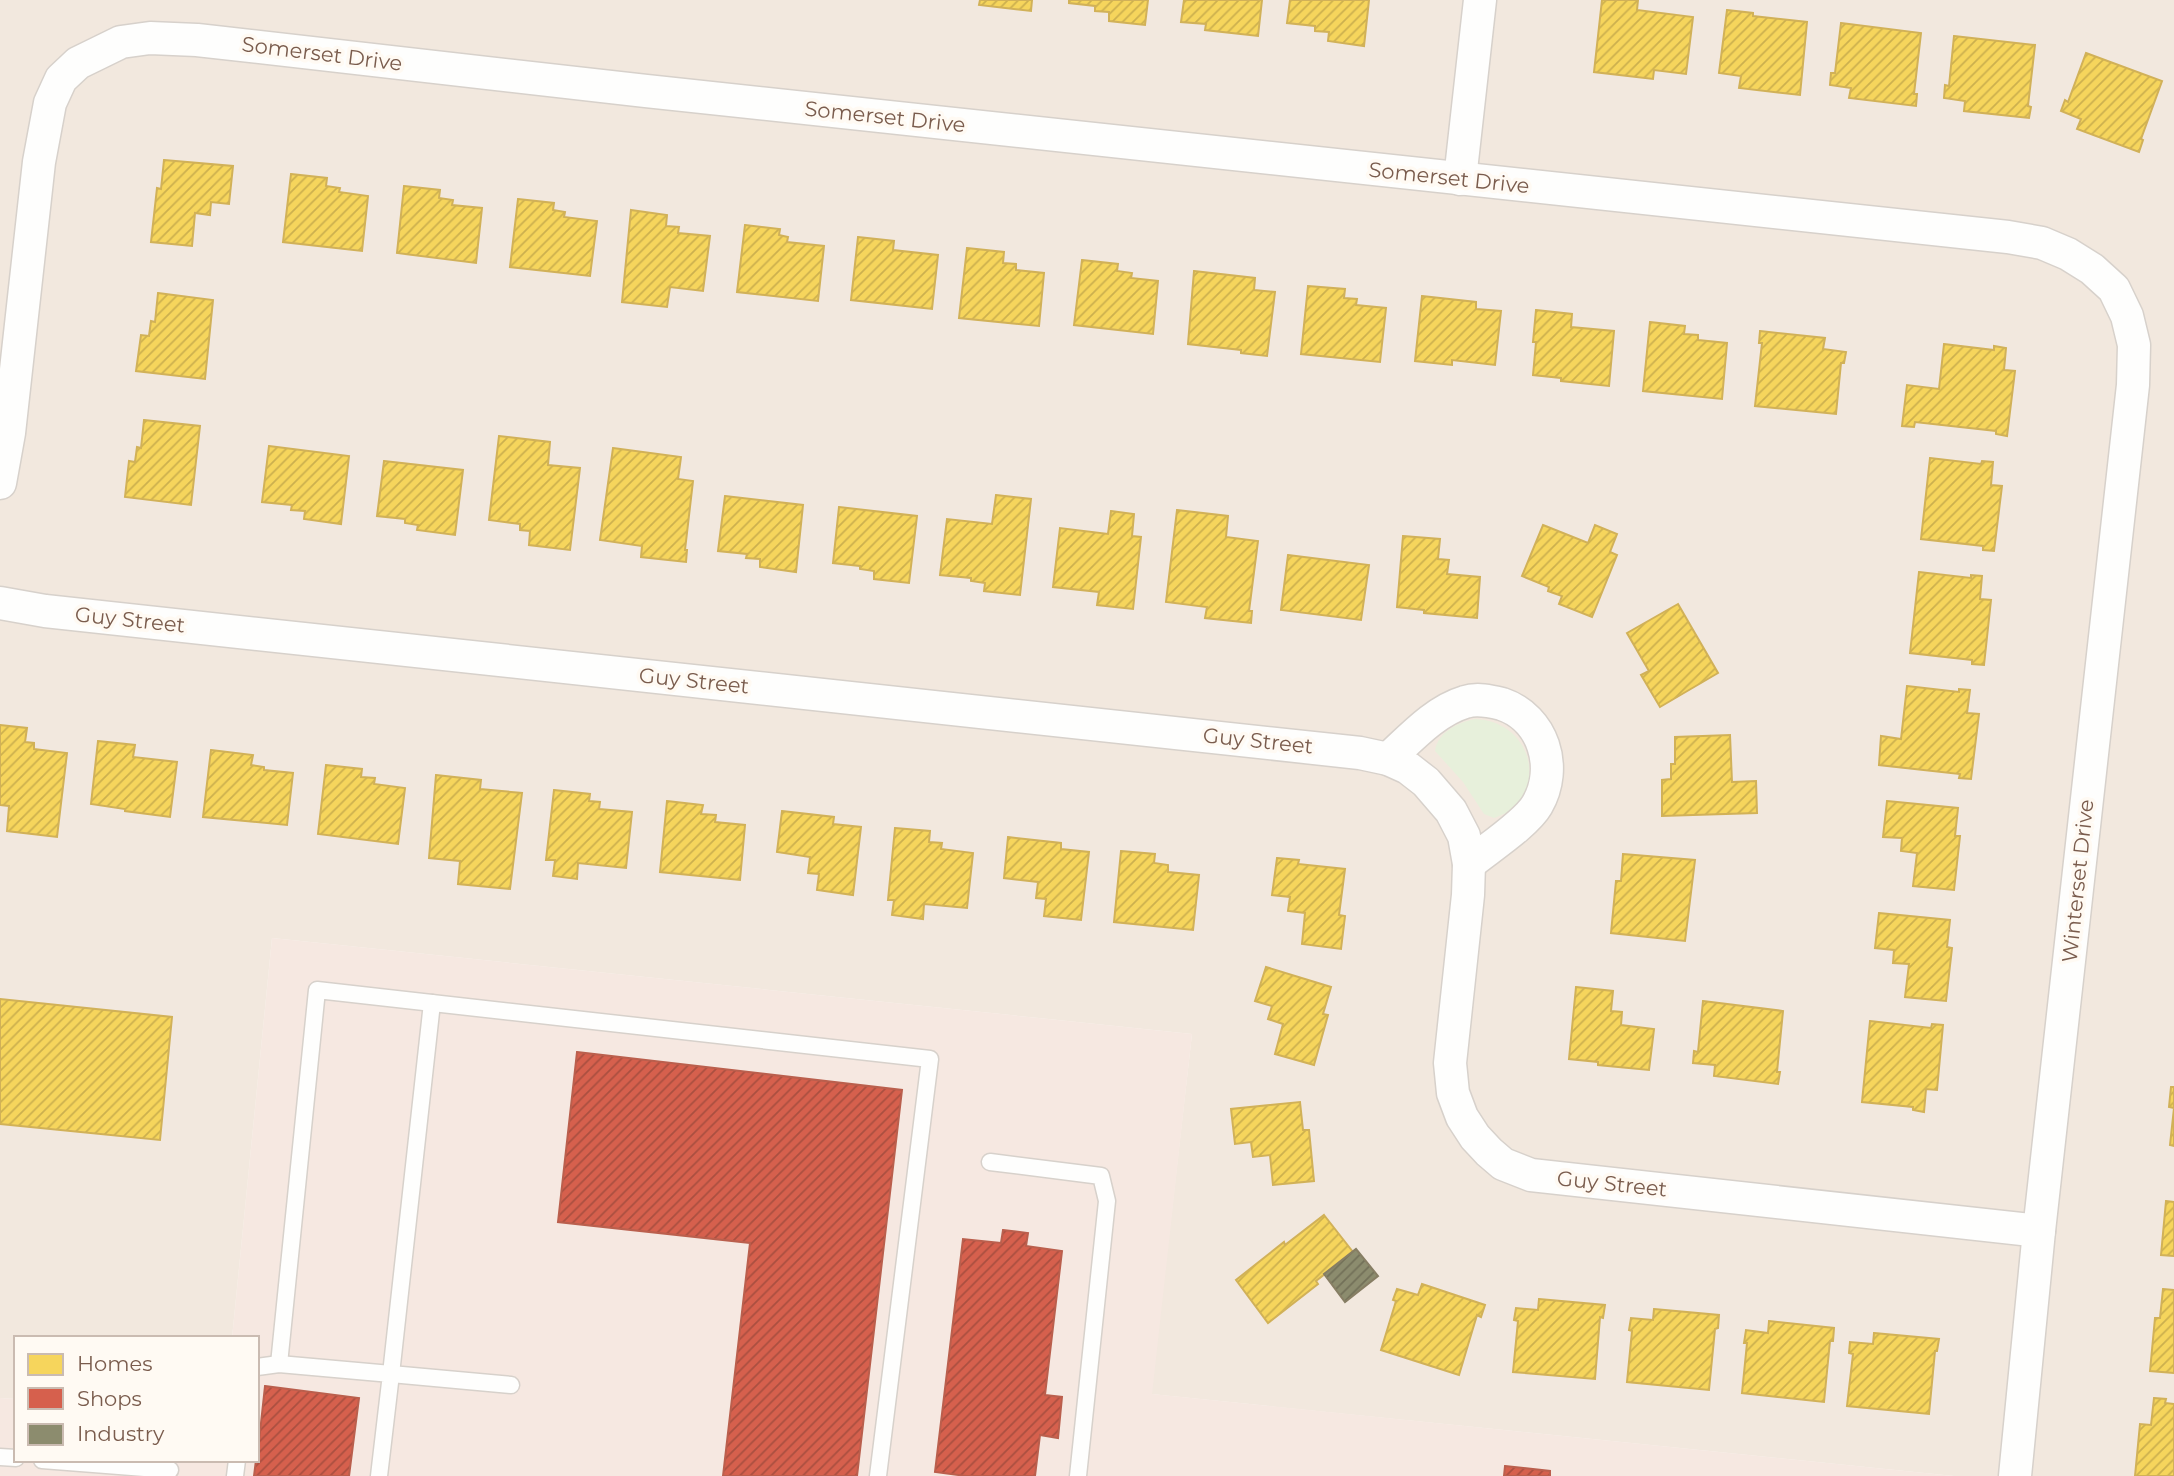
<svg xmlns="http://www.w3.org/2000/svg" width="2174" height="1476" font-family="Montserrat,sans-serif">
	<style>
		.residential { fill: #f2e8de }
		.commercial { fill: #f6e8e1 }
		.green { fill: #e7f0db }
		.homes { fill: url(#homes-hatch); stroke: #d1b158; stroke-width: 2 }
		.shops { fill: url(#shops-hatch); stroke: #ba5f4d; stroke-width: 2 }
		.industry { fill: url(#industry-hatch); stroke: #877e64; stroke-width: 2 }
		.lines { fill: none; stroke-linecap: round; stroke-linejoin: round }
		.service-casing { stroke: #d7d1cb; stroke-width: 19 }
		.minor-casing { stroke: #d7d1cb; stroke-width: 35 }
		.service { stroke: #fefefd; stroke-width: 16 }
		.minor { stroke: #fefefd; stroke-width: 32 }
		.labels { text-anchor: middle; stroke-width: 7; stroke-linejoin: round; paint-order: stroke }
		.street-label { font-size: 21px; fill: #7a5c4d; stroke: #fffaf3 }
	</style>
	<defs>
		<pattern id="homes-hatch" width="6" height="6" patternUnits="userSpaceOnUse" patternTransform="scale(1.75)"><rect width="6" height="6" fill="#f6d55c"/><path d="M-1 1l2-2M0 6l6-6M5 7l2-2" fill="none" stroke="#ccb04e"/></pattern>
		<pattern id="shops-hatch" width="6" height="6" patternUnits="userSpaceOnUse" patternTransform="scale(1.75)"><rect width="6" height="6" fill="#d6604d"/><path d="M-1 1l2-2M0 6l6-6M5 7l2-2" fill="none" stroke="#aa4f40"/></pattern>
		<pattern id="industry-hatch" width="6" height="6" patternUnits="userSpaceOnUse" patternTransform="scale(1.75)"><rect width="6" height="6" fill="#8c8c6e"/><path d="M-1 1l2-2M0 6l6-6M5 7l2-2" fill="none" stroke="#727058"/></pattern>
	</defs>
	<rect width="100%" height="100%" fill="#f9f5f0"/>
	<polygon class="residential" points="0,0 2174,0 2174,1476 1954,1476 1151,1394 1192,1034 272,938 232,1338 16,1338 16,1399 0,1398"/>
	<polygon class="commercial" points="272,938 1192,1034 1152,1394 1954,1476 0,1476 0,1398 16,1399 16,1460 257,1460 257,1338 232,1338"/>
	<path class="green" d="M1475,719C1538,722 1549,801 1494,818L1484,814L1463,782L1435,751C1438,732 1457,723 1475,719Z"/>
	<g class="homes">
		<polygon points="980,0 1032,0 1031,11 979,5"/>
		<polygon points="1069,0 1148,0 1145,25 1109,21 1109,12 1095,11 1095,6 1069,3"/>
		<polygon points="1184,0 1262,0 1258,36 1205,30 1206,24 1181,22"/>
		<polygon points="1290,0 1369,0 1364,46 1328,41 1329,32 1315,31 1315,26 1287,23"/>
		<polygon points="1602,0 1638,0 1637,10 1693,17 1686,74 1654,70 1653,79 1594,72"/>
		<polygon points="1727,10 1753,13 1753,16 1807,22 1800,95 1739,88 1741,76 1719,73"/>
		<polygon points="1841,23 1921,33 1914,94 1917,94 1916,106 1849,98 1851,88 1830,85 1831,73 1835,73"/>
		<polygon points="1954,36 2035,45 2028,106 2031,107 2029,118 1964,111 1965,101 1944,98 1945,85 1949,86"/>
		<polygon points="2086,53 2162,81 2141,139 2143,140 2139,152 2077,129 2081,119 2061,111 2065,100 2068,102"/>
		<polygon points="164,160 233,166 229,204 211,202 210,215 195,213 192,246 151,242 157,188 161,189"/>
		<polygon points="291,174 327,178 326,186 340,188 339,192 368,196 362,251 283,242"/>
		<polygon points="404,186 440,190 439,198 453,200 452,205 482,208 476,263 397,253"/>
		<polygon points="518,199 554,203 553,210 565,212 564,217 597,221 590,276 510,267"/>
		<polygon points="631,210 667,215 666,226 679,227 678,233 710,236 703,291 670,287 667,307 622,302"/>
		<polygon points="745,225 780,229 779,235 788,237 787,242 824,246 818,301 737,292"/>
		<polygon points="858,237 894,241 893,250 938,255 932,309 851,300"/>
		<polygon points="967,248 1004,252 1003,263 1016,264 1016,270 1044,273 1039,326 959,318"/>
		<polygon points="1082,260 1118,264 1117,271 1132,273 1131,278 1158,281 1153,334 1074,325"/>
		<polygon points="1194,271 1255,278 1254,290 1275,292 1267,356 1241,353 1241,350 1188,344"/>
		<polygon points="1308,286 1345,289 1344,298 1357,299 1356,305 1386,308 1380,362 1301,354"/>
		<polygon points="158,293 213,300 205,379 136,371 141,335 149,336 151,321 155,322"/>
		<polygon points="1422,296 1476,302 1476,309 1501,311 1495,365 1452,360 1452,365 1415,361"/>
		<polygon points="1536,310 1572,314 1571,327 1614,331 1609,386 1561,381 1561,378 1533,375 1536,342 1533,342"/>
		<polygon points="1650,322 1685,326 1684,334 1698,335 1698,340 1727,343 1722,399 1643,391"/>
		<polygon points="1760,331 1825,338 1823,349 1846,352 1844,363 1841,363 1836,414 1755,406 1762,343 1759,343"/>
		<polygon points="1944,344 1994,350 1994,346 2006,348 2004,370 2015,371 2007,436 1996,434 1996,431 1915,422 1914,427 1902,426 1907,385 1939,389"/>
		<polygon points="144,420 200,426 191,505 125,497 129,461 135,462 137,447 141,448"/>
		<polygon points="499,436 550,442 548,465 580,468 570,550 529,545 530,531 520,530 520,524 489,520"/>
		<polygon points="269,446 349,456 341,524 304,519 305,511 291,510 292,505 262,502"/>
		<polygon points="613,448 681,457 678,479 693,481 685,550 687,550 686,562 641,557 642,546 600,540"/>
		<polygon points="1930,458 1981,464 1982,461 1993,462 1991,485 2002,486 1994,551 1983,550 1983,546 1921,539"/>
		<polygon points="384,461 463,470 455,535 417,530 418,525 405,523 405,519 377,516"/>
		<polygon points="996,495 1031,499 1020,595 984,591 985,583 971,581 971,578 940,575 947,519 992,524"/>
		<polygon points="725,496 803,505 796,572 760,567 760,559 746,558 747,554 718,551"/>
		<polygon points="839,507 917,516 909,583 874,579 874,571 860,569 860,566 833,563"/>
		<polygon points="1177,510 1228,516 1226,537 1258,541 1249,611 1252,611 1251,623 1205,618 1207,607 1166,602"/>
		<polygon points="1111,511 1134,514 1132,536 1141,537 1133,609 1097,605 1099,592 1053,587 1060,528 1108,534"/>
		<polygon points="1543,525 1588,543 1595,525 1617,534 1610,552 1617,555 1592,617 1559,604 1562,596 1548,591 1549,587 1522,576"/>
		<polygon points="1403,536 1440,539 1438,559 1449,560 1447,574 1480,577 1477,618 1424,613 1424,610 1397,607"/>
		<polygon points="1288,555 1369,565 1361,620 1281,610"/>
		<polygon points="1919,572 1971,578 1971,575 1982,576 1980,599 1991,600 1984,665 1972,664 1972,660 1910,653"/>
		<polygon points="1678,604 1718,673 1660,707 1641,675 1649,671 1627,633"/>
		<polygon points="1907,686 1959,692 1959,689 1970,690 1967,713 1979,714 1971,779 1959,778 1960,774 1879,765 1881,736 1901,739"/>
		<polygon points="0,725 27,728 25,742 34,743 34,749 67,753 57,837 7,831 9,806 0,805"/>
		<polygon points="1730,735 1732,782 1756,781 1757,813 1662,816 1662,780 1671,779 1671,764 1675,764 1675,737"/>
		<polygon points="98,741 135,745 133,757 177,762 170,817 125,811 125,809 91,804"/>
		<polygon points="211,750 253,755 251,765 264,767 264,770 293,773 287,825 203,817"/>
		<polygon points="326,765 362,769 361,777 375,778 374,784 405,788 398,844 318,834"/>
		<polygon points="436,775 481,780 480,789 522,793 510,889 458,884 460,861 429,858"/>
		<polygon points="554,790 590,794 589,801 600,802 599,809 632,812 626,868 578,863 577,879 553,876 555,860 546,860"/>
		<polygon points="667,801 703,805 701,814 716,815 715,822 745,825 740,880 660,872"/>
		<polygon points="1887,801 1958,808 1955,836 1960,836 1954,890 1913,886 1917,853 1901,851 1902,838 1883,837"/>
		<polygon points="782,811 834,817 833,824 861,827 853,895 817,890 819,874 808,873 810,857 777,852"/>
		<polygon points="895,828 930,831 929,842 942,843 941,849 973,853 967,908 924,904 923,919 892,915 894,900 888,900"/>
		<polygon points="1008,837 1061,843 1061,849 1089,852 1081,920 1044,916 1046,899 1036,898 1038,882 1004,878"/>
		<polygon points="1121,851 1155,854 1154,863 1168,865 1168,872 1199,875 1193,930 1114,922"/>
		<polygon points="1623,854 1695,860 1685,941 1611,933 1616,881 1621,881"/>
		<polygon points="1277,858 1299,860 1298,864 1345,869 1339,915 1345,916 1341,949 1302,944 1305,913 1288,911 1290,897 1272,895"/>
		<polygon points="1879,913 1950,920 1947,947 1952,948 1946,1001 1905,997 1909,964 1893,963 1894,950 1875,948"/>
		<polygon points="1266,967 1331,987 1323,1014 1328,1015 1314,1065 1275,1054 1283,1024 1268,1019 1272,1006 1255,1001"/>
		<polygon points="1576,987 1613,991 1611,1011 1622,1012 1621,1025 1654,1029 1649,1070 1598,1065 1598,1062 1569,1059"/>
		<polygon points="0,999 172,1017 160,1140 0,1124"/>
		<polygon points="1703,1001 1783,1011 1777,1072 1780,1072 1778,1084 1714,1076 1715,1065 1693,1063 1694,1051 1698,1052"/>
		<polygon points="1870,1021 1931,1028 1932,1024 1943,1025 1937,1090 1926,1089 1924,1112 1913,1110 1913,1107 1862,1102"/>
		<polygon points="2171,1087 2174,1087 2174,1146 2170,1145 2174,1108 2169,1107"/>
		<polygon points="1300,1102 1303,1130 1309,1130 1314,1181 1273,1185 1270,1155 1253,1157 1251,1142 1235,1144 1231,1109"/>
		<polygon points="2166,1201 2174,1202 2174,1256 2161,1255"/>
		<polygon points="1324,1215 1353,1252 1316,1281 1318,1284 1268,1323 1236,1280 1284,1242 1285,1245"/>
		<polygon points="1422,1284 1485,1305 1481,1317 1477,1315 1459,1375 1381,1350 1396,1301 1393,1300 1397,1289 1418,1295"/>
		<polygon points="2163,1289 2174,1290 2174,1373 2150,1371 2155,1318 2160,1318"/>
		<polygon points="1539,1299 1605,1305 1603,1318 1600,1317 1595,1379 1513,1372 1518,1321 1514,1320 1516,1308 1538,1310"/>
		<polygon points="1654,1309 1719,1315 1718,1328 1715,1329 1709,1390 1627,1382 1632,1331 1629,1330 1631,1318 1653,1320"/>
		<polygon points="1769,1321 1834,1328 1833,1341 1830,1341 1824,1402 1742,1393 1747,1343 1744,1343 1746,1330 1768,1333"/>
		<polygon points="1874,1333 1939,1339 1937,1351 1935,1351 1929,1414 1847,1406 1853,1354 1849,1353 1850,1342 1873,1344"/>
		<polygon points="2154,1398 2166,1399 2165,1403 2174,1404 2174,1476 2135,1476 2140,1424 2151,1425"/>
	</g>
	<g class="shops">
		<polygon points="577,1052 902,1090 857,1476 723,1476 750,1243 558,1222"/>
		<polygon points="1003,1230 1028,1233 1026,1246 1062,1251 1045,1395 1062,1397 1058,1438 1040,1435 1035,1476 966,1476 935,1472 963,1239 1001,1243"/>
		<polygon points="265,1386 359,1398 349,1476 254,1476 256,1460 257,1460"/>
		<polygon points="1505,1466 1550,1471 1550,1476 1504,1476"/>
	</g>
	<polygon class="industry" points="1356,1249 1378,1276 1345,1302 1324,1274"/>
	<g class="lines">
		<defs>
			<g id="service">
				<polyline points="432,1003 391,1374 511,1385"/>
				<polyline points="990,1162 1101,1176 1107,1201 1078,1476"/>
				<polyline points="279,1364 317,990 930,1059 878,1476"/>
				<polyline points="257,1367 279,1364 391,1374 379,1476"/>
				<polyline points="0,1457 16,1458"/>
				<polyline points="42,1460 170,1470"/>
				<polyline points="235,1476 237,1460"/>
			</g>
			<g id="minor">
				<polyline points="1460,179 1480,0"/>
				<polyline points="0,483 9,433 39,162 50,103 61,79 78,63 121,42 150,38 197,40 646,91 2008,237 2042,243 2068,254 2092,269 2114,289 2127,316 2134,345 2133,385 2039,1231 2015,1476"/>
				<polyline points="0,603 45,611 1360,753 1388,759 1408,768 1426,782 1451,811 1464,836 1469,864 1468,895 1450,1063 1453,1093 1462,1117 1475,1137 1489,1152 1503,1164 1531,1175 2039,1231"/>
				<path d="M1388,759C1411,738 1435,711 1465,702C1477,698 1490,701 1502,704C1543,718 1559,767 1537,805C1526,824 1487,849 1469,864"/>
			</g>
		</defs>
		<use href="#service" class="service-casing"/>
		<use href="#minor" class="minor-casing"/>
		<use href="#service" class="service"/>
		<use href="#minor" class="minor"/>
	</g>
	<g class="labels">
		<g class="street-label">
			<text transform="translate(322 54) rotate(7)" y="7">Somerset Drive</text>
			<text transform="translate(885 117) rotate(6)" y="7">Somerset Drive</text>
			<text transform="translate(1449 178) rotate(6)" y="7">Somerset Drive</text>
			<text transform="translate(130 620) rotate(6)" y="7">Guy Street</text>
			<text transform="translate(694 681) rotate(6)" y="7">Guy Street</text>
			<text transform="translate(1258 741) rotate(6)" y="7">Guy Street</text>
			<text transform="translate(2078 881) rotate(-84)" y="7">Winterset Drive</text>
			<text transform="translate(1612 1184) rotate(6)" y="7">Guy Street</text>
		</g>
	</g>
	<rect x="14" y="1336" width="245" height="126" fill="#fffaf3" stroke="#cabbb1" stroke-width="2"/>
	<rect x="28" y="1354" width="35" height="21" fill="#f6d55c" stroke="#cabbb1" stroke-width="2"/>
	<text x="77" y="1371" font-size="21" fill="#7a5c4d">Homes</text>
	<rect x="28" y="1388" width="35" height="21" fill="#d6604d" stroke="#cabbb1" stroke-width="2"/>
	<text x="77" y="1406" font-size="21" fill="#7a5c4d">Shops</text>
	<rect x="28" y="1424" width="35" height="21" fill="#8c8c6e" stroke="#cabbb1" stroke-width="2"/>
	<text x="77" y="1441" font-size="21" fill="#7a5c4d">Industry</text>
</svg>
